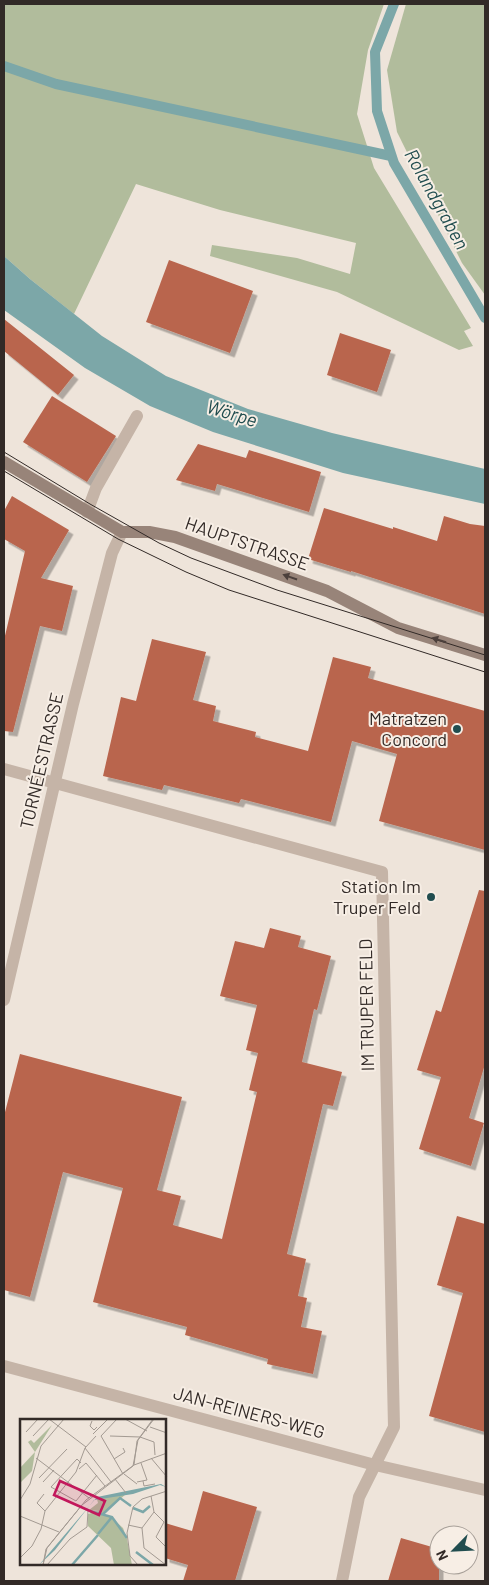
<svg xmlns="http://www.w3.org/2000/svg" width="489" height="1585" font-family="Barlow,sans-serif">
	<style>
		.green { fill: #b1bc9c }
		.water { fill: #7ca7a8 }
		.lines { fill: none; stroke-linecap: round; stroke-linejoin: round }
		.stream { stroke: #7ca7a8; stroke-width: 10 }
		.building { fill: #b9654d; filter: url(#shadow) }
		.lane { stroke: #c5b4a7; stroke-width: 12 }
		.street { stroke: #c5b4a7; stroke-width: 12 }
		.secondary { stroke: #988479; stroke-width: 12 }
		.tram { stroke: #322a27; stroke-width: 1 }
		.oneway { fill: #4c403c }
		.poi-dot { fill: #214d4f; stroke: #f7eee5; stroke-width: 2 }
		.labels { text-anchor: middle; stroke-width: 4; stroke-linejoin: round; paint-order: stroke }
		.street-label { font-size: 18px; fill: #322a27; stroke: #f7eee5 }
		.poi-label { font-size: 18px; fill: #322a27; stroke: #f7eee5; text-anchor: end }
		.water-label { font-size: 19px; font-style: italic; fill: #214d4f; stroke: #f7eee5 }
		.inset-river { fill: none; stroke: #7ca7a8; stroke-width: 2.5 }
		.inset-road { fill: none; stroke: #a39a92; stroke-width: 1 }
		.view { fill: #c2185b; fill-opacity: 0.15; stroke: #c2185b; stroke-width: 2.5 }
		.inset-edge { fill: none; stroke: #322a27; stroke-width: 2.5 }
	</style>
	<defs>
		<filter id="shadow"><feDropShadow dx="4.5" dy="4.5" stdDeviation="0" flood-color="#0004"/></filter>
	</defs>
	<rect width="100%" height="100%" fill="#eee4da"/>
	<g class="green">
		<polygon points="4,4 384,4 368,50 357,114 374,168 471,328 464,331 473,346 459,350 337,292 210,256 212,245 297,258 350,274 356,243 220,210 136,184 74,314 30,279 4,256"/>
		<polygon points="406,4 485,4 485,295 462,263 397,132 387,70"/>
	</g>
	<polygon class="water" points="4,256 30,279 102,336 166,376 248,409 332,433 485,469 485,504 343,473 213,432 150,406 85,368 4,310"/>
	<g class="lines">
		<g class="stream">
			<polyline points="394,4 375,52 377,111 394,163 485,318"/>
			<polyline points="4,66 56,84 391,156"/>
		</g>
	</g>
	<g class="building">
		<polygon points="169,260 253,291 230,353 146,322"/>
		<polygon points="4,319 74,375 58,395 4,351"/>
		<polygon points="340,333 391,350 377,392 327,375"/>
		<polygon points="52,396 116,436 87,482 23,442"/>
		<polygon points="198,444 246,458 249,450 321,472 309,512 217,484 215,491 176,480"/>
		<polygon points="12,496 69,530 41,578 73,586 62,631 40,626 13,732 4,731 4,640 25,551 4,539 4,511"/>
		<polygon points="324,508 393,529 393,527 437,541 444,516 470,524 485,526 485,614 351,571 351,572 308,559"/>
		<polygon points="152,639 206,652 193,700 216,706 213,721 256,732 255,737 308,751 333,657 371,667 368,678 485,711 485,850 379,821 397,754 352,741 331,822 241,799 239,803 164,785 162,790 103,776 121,697 136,701"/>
		<polygon points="479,890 485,891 485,1064 469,1118 484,1123 471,1166 419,1149 441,1077 417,1070 436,1010 441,1012"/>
		<polygon points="270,928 301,936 298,947 331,956 317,1010 314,1009 302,1062 342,1072 333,1106 323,1104 287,1254 306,1259 298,1296 307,1298 301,1327 322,1331 313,1374 267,1364 268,1359 185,1335 187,1327 93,1302 123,1188 63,1172 30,1297 4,1290 4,1116 20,1054 182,1097 157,1190 181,1196 173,1225 222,1239 257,1092 249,1090 258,1053 246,1050 257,1005 220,996 235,941 264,948"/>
		<polygon points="457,1216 485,1224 485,1432 429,1416 463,1293 437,1285"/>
		<polygon points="203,1491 257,1507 235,1581 183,1581 188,1565 165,1558 165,1523 192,1531"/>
		<polygon points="401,1538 439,1549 439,1581 388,1581"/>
	</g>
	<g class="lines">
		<polyline class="lane" points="87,512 96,488 137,416"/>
		<g class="street">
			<polyline points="4,769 382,872 394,1427 359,1497 342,1581"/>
			<polyline points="4,1000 73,704 112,553 122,532"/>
			<polyline points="4,1366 375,1465 485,1490"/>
		</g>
		<polyline class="secondary" points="4,462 122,532 149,532 175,537 327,591 398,628 485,655"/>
		<g class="tram">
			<polyline points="4,452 90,504 159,543 191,558 277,590 485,655"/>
			<polyline points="4,471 118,539 186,572 229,590 485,672"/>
		</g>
	</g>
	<defs><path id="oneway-solid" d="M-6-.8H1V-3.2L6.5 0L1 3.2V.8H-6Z" transform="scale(1.25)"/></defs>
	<g class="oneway">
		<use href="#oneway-solid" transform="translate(290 577) rotate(-161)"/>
		<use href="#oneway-solid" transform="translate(439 640) rotate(-162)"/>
	</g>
	<g class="poi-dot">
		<circle cx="457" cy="729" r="5"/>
		<circle cx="431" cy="897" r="5"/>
	</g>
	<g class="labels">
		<g class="street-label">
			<text transform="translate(247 544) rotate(19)" y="6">HAUPTSTRASSE</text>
			<text transform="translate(42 761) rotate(-77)" y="6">TORNÉESTRASSE</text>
			<text transform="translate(367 1005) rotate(-91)" y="6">IM TRUPER FELD</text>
			<text transform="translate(249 1413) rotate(15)" y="6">JAN-REINERS-WEG</text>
		</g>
		<g class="poi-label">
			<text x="447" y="725">Matratzen<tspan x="447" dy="21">Concord</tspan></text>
			<text x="421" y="893">Station Im<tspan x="421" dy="21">Truper Feld</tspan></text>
		</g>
		<g class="water-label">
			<text transform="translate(437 199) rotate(61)" y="7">Rolandgraben</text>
			<text transform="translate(232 413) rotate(17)" y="7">Wörpe</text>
		</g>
	</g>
	<g transform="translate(20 1419)">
		<rect width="146" height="146" fill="#eee4da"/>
		<path d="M32,6L15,33L12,52L0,64V49L15,33L8,23L11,21L14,24ZM106,75L82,96L91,98L103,109L107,120L112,146H94L91,129L68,107V95L79,92L69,91L78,84L77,80Z" fill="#b1bc9c"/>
		<path d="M141,65L146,68L140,66L113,75L74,81L35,131L19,146L77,78Z" fill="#7ca7a8"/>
		<path class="inset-river" d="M113,89L123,93L130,87M70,92L92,98L107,119M83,95L100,79L111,87M78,115L92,98M116,133L133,146M52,146L78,116"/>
		<path class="inset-road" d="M29,0L66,28M105,0L127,12M72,2L70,7L74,11L77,8M130,8L147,14M6,13L18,0M73,15L88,0M13,17L29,0M81,17L103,55M81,17L97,0M90,17L120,18M120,18L134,23L135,36M65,29L91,63M16,39L69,79M131,39L147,58M94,40L105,33L103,29M61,44L57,40L31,68L56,82L77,56M114,46L147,34M59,50L66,44L85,67M104,55L117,65M19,59L47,30M95,60L106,74M123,62L124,67L135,65M23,63L34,51M117,63L127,61L121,44M24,75L17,84L25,92M131,77L134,93L144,103L136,118L147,129M0,81L10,65L21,27L44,0M0,97L39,113M108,106L122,109L124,129L146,146M122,109L134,93M12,127L21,110L25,92L56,53L65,29L76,17M0,139L12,127M23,146L27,129L62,86L113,47L118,21L134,0M23,146L26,130L66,81L114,46L117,22L133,0M27,146L50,120L67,108L68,92M118,146L110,137L107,114L113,88L122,80L147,72"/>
		<path class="view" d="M40,62L85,82L79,96L34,76Z"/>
		<rect width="146" height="146" class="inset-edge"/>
	</g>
	<rect width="489" height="1585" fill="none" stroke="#322a27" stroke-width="10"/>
	<g transform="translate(454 1550) rotate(246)"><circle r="24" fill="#f7eee5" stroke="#a8a099"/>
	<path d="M0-4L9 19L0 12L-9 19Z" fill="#214d4f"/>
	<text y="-8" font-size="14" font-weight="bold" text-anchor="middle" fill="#322a27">N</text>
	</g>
</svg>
